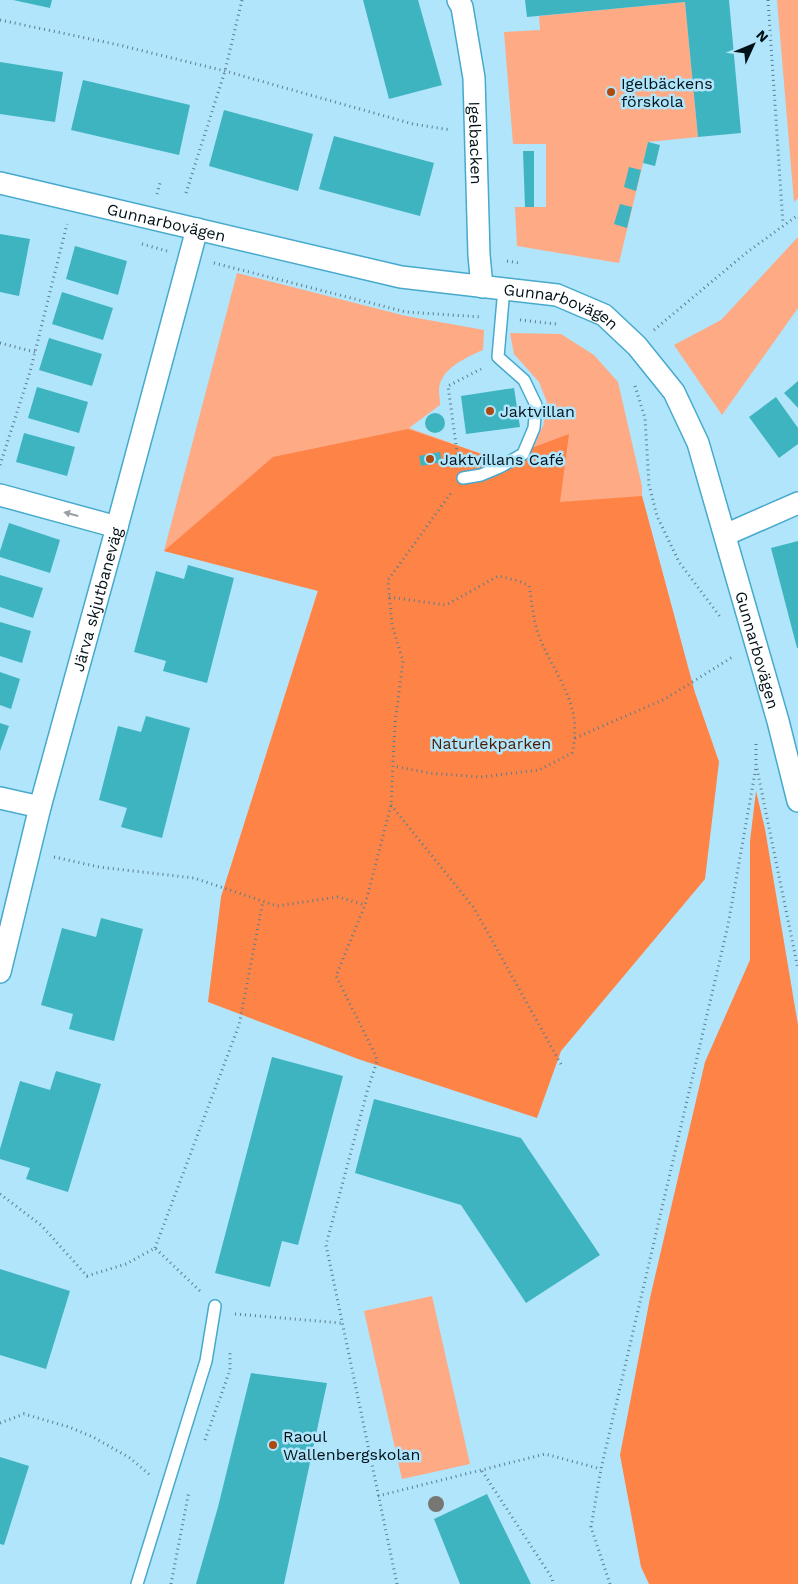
<svg xmlns="http://www.w3.org/2000/svg" width="798" height="1584" font-family="'Work Sans',sans-serif">
	<style>
		.green { fill: #feaa85 }
		.forest { fill: #fe8347 }
		.building { fill: #3eb4c0 }
		.lines { fill: none; stroke-linecap: round; stroke-linejoin: round }
		.service-casing { stroke: #47a9cc; stroke-width: 14 }
		.minor-casing { stroke: #47a9cc; stroke-width: 24 }
		.path { stroke: #5b7e8d; stroke-width: 3; stroke-dasharray: 1 4; stroke-linecap: butt }
		.service { stroke: #fff; stroke-width: 11 }
		.minor { stroke: #fff; stroke-width: 21 }
		.tree { fill: #787673 }
		.oneway { fill: #99a0a3 }
		.poi-dot { fill: #ad4a10; stroke: #b0e5fb; stroke-width: 2 }
		.labels { text-anchor: middle; stroke-width: 5; stroke-linejoin: round; paint-order: stroke }
		.poi-label { font-size: 16px; fill: #001118; stroke: #b0e5fb; text-anchor: start }
		.street-label { font-size: 16px; fill: #001118; stroke: #b0e5fb }
		.park-label { font-size: 16px; fill: #4a1b03; stroke: #b0e5fb }
	</style>
	<rect width="100%" height="100%" fill="#b0e5fb"/>
	<g class="green">
		<polygon points="777,0 798,0 798,198 794,202"/>
		<polygon points="685,2 698,137 648,142 619,263 517,246 515,207 546,207 546,144 513,144 504,32 540,30 539,16"/>
		<polygon points="798,237 798,308 722,415 674,345 721,320"/>
		<path d="M237,273L406,316L484,330L483,350C467,357 441,368 439,389C439,394 440,400 440,405L409,428L499,460L532,448L543,426L547,402L539,382L514,354L510,333L561,334L594,355L618,382L642,486V496L695,693L719,762L221,897L318,590L164,551Z"/>
		<polygon points="432,1296 470,1464 402,1479 364,1311"/>
	</g>
	<g class="forest">
		<polygon points="408,429 499,460 569,434 560,502 642,496 695,693 719,762 705,879 561,1051 537,1118 358,1059 208,1002 221,897 318,591 164,551 273,457"/>
		<polygon points="756,791 765,829 798,1025 798,1584 649,1584 641,1567 620,1455 650,1298 705,1062 750,960 750,841"/>
	</g>
	<g class="building">
		<polygon points="13,0 52,0 50,8"/>
		<polygon points="363,0 418,0 442,85 389,99"/>
		<polygon points="525,0 729,0 741,133 698,137 685,2 527,17"/>
		<polygon points="0,62 63,72 55,122 0,114"/>
		<polygon points="83,80 190,105 179,155 71,130"/>
		<polygon points="224,110 313,134 298,191 209,166"/>
		<polygon points="334,136 434,163 420,216 319,189"/>
		<polygon points="648,142 660,145 655,166 643,163"/>
		<polygon points="523,151 534,151 534,207 525,207"/>
		<polygon points="629,167 641,170 636,191 624,187"/>
		<polygon points="620,204 632,207 627,228 614,224"/>
		<polygon points="0,234 30,239 19,296 0,292"/>
		<polygon points="75,246 127,261 118,295 66,279"/>
		<polygon points="62,292 113,308 103,340 52,324"/>
		<polygon points="49,338 102,354 92,386 39,370"/>
		<polygon points="798,381 798,408 784,393"/>
		<polygon points="37,387 88,402 79,433 28,418"/>
		<polygon points="514,388 520,427 466,434 461,396"/>
		<polygon points="776,397 798,428 798,444 779,458 749,417"/>
		<circle cx="435" cy="423" r="10"/>
		<polygon points="24,433 75,447 67,476 16,462"/>
		<polygon points="440,452 442,462 421,466 419,456"/>
		<polygon points="9,523 60,540 50,573 0,557 0,551"/>
		<polygon points="798,541 798,648 797,648 771,548"/>
		<polygon points="188,565 234,578 207,683 163,671 166,661 134,652 156,571 184,579"/>
		<polygon points="0,575 43,588 33,618 0,607"/>
		<polygon points="0,622 31,631 22,663 0,656"/>
		<polygon points="0,672 20,679 11,709 0,705"/>
		<polygon points="146,716 190,728 162,838 121,827 127,808 99,800 118,726 141,732"/>
		<polygon points="0,723 9,726 0,751"/>
		<polygon points="101,918 143,929 114,1041 69,1029 73,1014 41,1005 62,928 96,937"/>
		<polygon points="272,1057 343,1076 298,1245 282,1241 270,1287 215,1273"/>
		<polygon points="56,1071 101,1084 68,1192 26,1179 30,1168 0,1159 0,1149 20,1081 50,1090"/>
		<polygon points="374,1099 521,1138 600,1255 526,1303 461,1205 355,1173"/>
		<polygon points="0,1269 70,1291 46,1369 0,1355"/>
		<polygon points="251,1373 327,1383 284,1584 196,1584 218,1507"/>
		<polygon points="0,1457 29,1466 4,1545 0,1544"/>
		<polygon points="487,1494 531,1584 460,1584 434,1519"/>
	</g>
	<g class="lines">
		<defs>
			<g id="service">
				<polyline points="463,478 481,475 500,467 523,454 534,428 536,405 524,380 498,357 504,288"/>
				<polyline points="137,1584 206,1361 215,1306"/>
			</g>
			<g id="minor">
				<path id="s1" d="M458,0L462,7L474,78L479,255L482,287"/>
				<path id="s2" d="M0,183L401,277L557,295L604,315L637,346L674,392L698,443L778,721L798,801"/>
				<polyline points="0,495 117,527"/>
				<polyline points="725,535 798,503"/>
				<polyline points="0,798 40,807"/>
				<path id="s3" d="M0,972L40,807L117,527L197,229"/>
			</g>
		</defs>
		<use href="#service" class="service-casing"/>
		<use href="#minor" class="minor-casing"/>
		<g class="path">
			<polyline points="768,0 783,224"/>
			<polyline points="0,20 119,45 225,71 413,124 451,130"/>
			<polyline points="186,193 225,71 242,0"/>
			<polyline points="157,194 160,183"/>
			<polyline points="142,244 167,251"/>
			<polyline points="507,261 519,263"/>
			<polyline points="214,263 406,312 482,317"/>
			<polyline points="520,320 556,324"/>
			<polyline points="654,330 746,253 798,215"/>
			<polyline points="0,343 35,352"/>
			<polyline points="635,386 645,418 649,485 657,516 679,562 721,618"/>
			<polyline points="458,459 448,386 481,369"/>
			<polyline points="0,465 30,372 67,224"/>
			<path d="M389,597L446,605L498,576L519,581L529,586C532,602 533,620 539,636C555,677 584,704 572,753L539,770L481,777L429,773L393,766"/>
			<polyline points="575,738 665,699 734,656"/>
			<polyline points="756,744 756,764 798,969"/>
			<polyline points="391,805 474,908 562,1066"/>
			<polyline points="54,857 99,867 194,878 277,906 338,897 365,905"/>
			<polyline points="0,1194 41,1225 87,1276 126,1264 155,1248 201,1292"/>
			<polyline points="155,1248 239,1025 263,901"/>
			<polyline points="235,1314 341,1323"/>
			<polyline points="0,1423 24,1414 69,1427 93,1437 130,1458 150,1475"/>
			<polyline points="205,1440 230,1370 230,1351"/>
			<polyline points="482,1471 552,1578 553,1584"/>
			<polyline points="378,1496 545,1454 601,1469"/>
			<polyline points="171,1584 189,1491"/>
			<polyline points="397,1584 326,1245 367,1092 377,1061 376,1056 336,976 365,905 391,805 395,723 403,661 392,625 388,580 451,493"/>
			<polyline points="610,1584 591,1527 601,1469 728,925 756,767"/>
		</g>
		<use href="#service" class="service"/>
		<use href="#minor" class="minor"/>
	</g>
	<circle class="tree" cx="436" cy="1504" r="8"/>
	<defs><path id="oneway-solid" d="M-6-.8H1V-3.2L6.5 0L1 3.2V.8H-6Z" transform="scale(1.25)"/></defs>
	<use class="oneway" href="#oneway-solid" transform="translate(71 514) rotate(-165)"/>
	<g class="poi-dot">
		<circle cx="611" cy="92" r="5"/>
		<circle cx="490" cy="411" r="5"/>
		<circle cx="430" cy="459" r="5"/>
		<circle cx="273" cy="1445" r="5"/>
	</g>
	<g class="labels">
		<g class="poi-label">
			<text x="621" y="89">Igelbäckens<tspan x="621" dy="18">förskola</tspan></text>
			<text x="500" y="417">Jaktvillan</text>
			<text x="440" y="465">Jaktvillans Café</text>
			<text x="283" y="1442">Raoul<tspan x="283" dy="18">Wallenbergskolan</tspan></text>
		</g>
		<g class="street-label">
			<text dy="6" stroke="none"><textPath href="#s1" startOffset="145">Igelbacken</textPath></text>
			<text dy="6" stroke="none"><textPath href="#s2" startOffset="171">Gunnarbovägen</textPath></text>
			<text dy="6" stroke="none"><textPath href="#s2" startOffset="576">Gunnarbovägen</textPath></text>
			<text dy="6" stroke="none"><textPath href="#s3" startOffset="385">Järva skjutbaneväg</textPath></text>
			<text dy="6" stroke="none"><textPath href="#s2" startOffset="996">Gunnarbovägen</textPath></text>
		</g>
		<g class="park-label">
			<text x="491" y="749">Naturlekparken</text>
		</g>
	</g>
	<g transform="translate(753 45) rotate(46)" stroke="#b0e5fb" stroke-width="4" paint-order="stroke">
	<path d="M0-4L9 19L0 12L-9 19Z" fill="#001118"/>
	<text y="-8" font-size="14" font-weight="bold" text-anchor="middle" fill="#001118">N</text>
	</g>
</svg>
